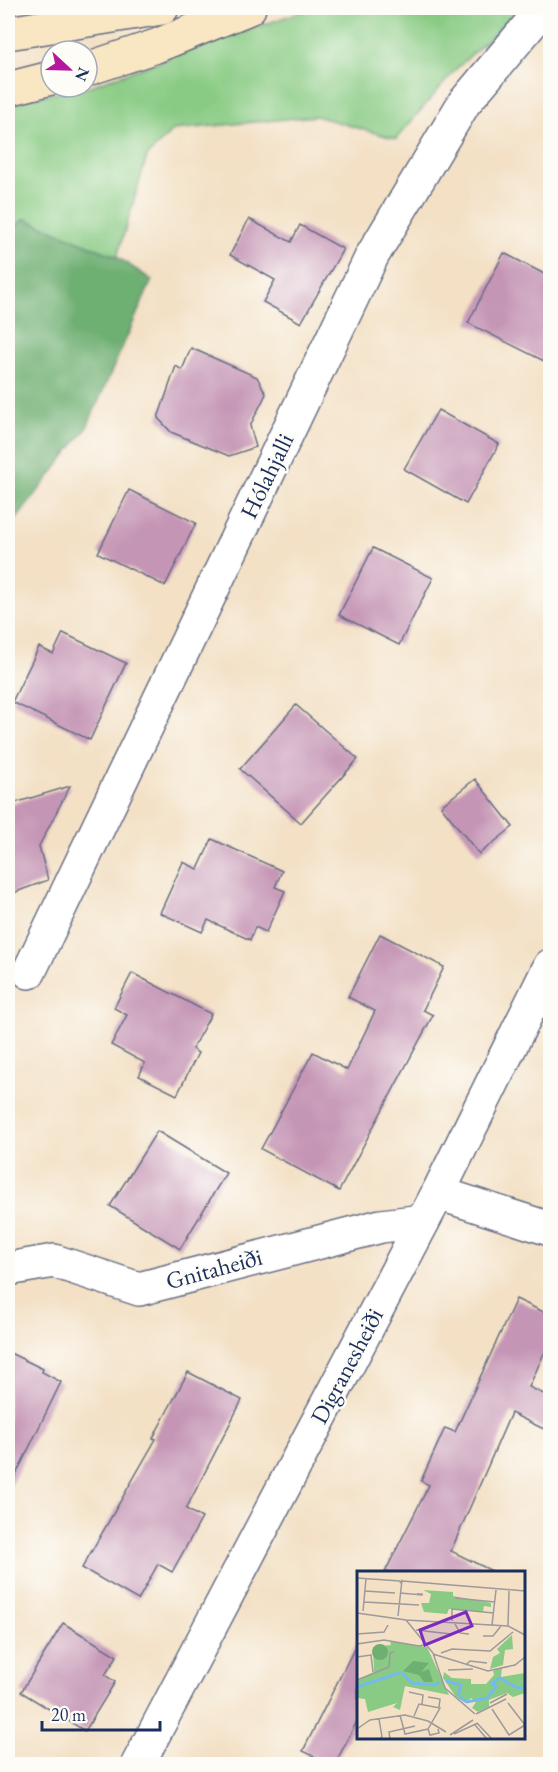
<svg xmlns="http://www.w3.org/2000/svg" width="558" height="1772" font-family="'EB Garamond',serif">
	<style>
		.green { fill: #89cb84; stroke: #527d71; stroke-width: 1.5 }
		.forest { fill: #6eaf72; stroke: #446f68; stroke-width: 1.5 }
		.building { fill: #c595b5 }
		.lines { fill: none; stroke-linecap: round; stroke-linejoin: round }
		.street-casing { stroke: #676d82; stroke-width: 36 }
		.secondary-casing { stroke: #676d82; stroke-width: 36 }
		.street { stroke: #fff; stroke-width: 33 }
		.secondary { stroke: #f9e7c3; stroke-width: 33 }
		.labels { text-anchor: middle; stroke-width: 5; stroke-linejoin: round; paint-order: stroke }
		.street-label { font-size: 24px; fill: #1b2f5e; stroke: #fdfcf7 }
		.inset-river { fill: none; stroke: #74bbec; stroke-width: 3 }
		.inset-road { fill: none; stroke: #9d999c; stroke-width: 1.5 }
		.view { fill: #7b2cbf; fill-opacity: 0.15; stroke: #7b2cbf; stroke-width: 3 }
		.inset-edge { fill: none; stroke: #1b2f5e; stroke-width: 3 }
	</style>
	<rect width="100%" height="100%" fill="#fdfcf7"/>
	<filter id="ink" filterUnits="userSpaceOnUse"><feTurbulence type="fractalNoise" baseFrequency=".0167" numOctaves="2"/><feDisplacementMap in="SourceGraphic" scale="12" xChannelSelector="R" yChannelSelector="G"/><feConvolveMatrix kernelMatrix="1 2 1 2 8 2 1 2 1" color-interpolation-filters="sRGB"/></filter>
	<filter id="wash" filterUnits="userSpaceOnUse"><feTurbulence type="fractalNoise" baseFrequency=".008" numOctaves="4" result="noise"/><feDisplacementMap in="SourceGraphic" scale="24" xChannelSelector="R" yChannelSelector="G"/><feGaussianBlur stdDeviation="1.35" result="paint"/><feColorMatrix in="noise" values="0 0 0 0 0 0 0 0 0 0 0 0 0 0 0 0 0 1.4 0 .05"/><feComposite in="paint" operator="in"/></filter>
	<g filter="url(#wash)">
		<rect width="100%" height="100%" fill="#f3e0c5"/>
		<polygon class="green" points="311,8 522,8 457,68 396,139 316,116 173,130 147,156 117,257 25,219 8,231 8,102 87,87"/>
		<polygon class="forest" points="25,219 117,257 152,280 86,429 8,530 8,232"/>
		<g id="blocks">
			<g class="building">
				<polygon points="249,219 291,242 300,225 343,249 301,323 263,302 275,280 230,255"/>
				<polygon points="504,253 550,277 550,364 468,323"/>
				<polygon points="191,348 257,377 266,394 250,426 256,447 229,456 171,432 158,418 176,366 182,370"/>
				<polygon points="438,410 499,444 466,504 404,469"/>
				<polygon points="129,490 196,523 165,586 98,553"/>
				<polygon points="373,548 433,578 399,645 339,615"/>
				<polygon points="63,633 126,663 90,740 12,702 39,647 53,654"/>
				<polygon points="296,705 358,759 301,823 240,769"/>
				<polygon points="475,779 513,827 479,854 441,806"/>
				<polygon points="70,786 39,846 48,880 8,895 8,805"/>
				<polygon points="212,839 282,871 275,887 285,891 266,932 255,927 250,940 208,920 202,932 160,913 183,862 198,869"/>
				<polygon points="380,934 444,967 423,1010 433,1015 339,1191 261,1149 313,1052 347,1070 375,1011 348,997"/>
				<polygon points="132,973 211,1014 192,1049 198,1053 177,1095 139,1076 145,1063 111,1045 127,1015 114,1008"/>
				<polygon points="157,1131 226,1173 180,1249 110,1206"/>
				<polygon points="516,1299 550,1315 550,1340 529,1387 550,1397 550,1432 511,1413 451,1551 494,1572 385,1572 429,1485 421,1481 445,1428 455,1432"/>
				<polygon points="8,1352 43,1369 42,1372 61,1382 8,1491"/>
				<polygon points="188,1372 242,1400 186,1509 202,1518 172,1572 158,1564 138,1600 82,1568 156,1439 153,1438"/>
				<polygon points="63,1623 117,1656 105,1675 115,1682 85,1731 21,1692"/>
				<polygon points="358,1641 358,1719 335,1764 330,1764 303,1751"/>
			</g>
		</g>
	</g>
	<g filter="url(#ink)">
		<use href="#blocks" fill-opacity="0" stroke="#676d82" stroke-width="1.5"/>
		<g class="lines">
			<defs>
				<g id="street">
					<polyline points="29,972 372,256 464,103 533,21 549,8"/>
					<polyline points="438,1193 550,1229"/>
					<polyline points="8,1269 54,1261 139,1289 381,1226 423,1221"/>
					<polyline points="138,1764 438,1193 550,966"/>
				</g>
				<g id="secondary">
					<polyline points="8,33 162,8"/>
					<polyline points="87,69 156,46 249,8"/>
					<polyline points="8,89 51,78"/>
				</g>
			</defs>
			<use href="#street" class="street-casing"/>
			<use href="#secondary" class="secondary-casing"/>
			<use href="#street" class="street"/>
			<use href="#secondary" class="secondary"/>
		</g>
	</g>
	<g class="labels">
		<g class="street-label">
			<text transform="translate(267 476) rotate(-64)" y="8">Hólahjalli</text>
			<text transform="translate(214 1269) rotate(-15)" y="8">Gnitaheiði</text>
			<text transform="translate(347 1366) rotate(-62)" y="8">Digranesheiði</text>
		</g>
	</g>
	<g transform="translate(357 1571)">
		<rect width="168" height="168" fill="#f3e0c5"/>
		<path d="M66,19L96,21V25L134,32V36L127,35L126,41L92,38L90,43L67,41L64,32H72L74,23ZM155,64L156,78L148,79L146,94L133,98L136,86L143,82L140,78ZM33,70L70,76L92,124L48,115L43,139L36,136L40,132L11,141L8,128L0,127V110L17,101L16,76L34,74ZM145,96L144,106L168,102V122L156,126L150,122L132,129V136L121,141L115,137L119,131L114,127L109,132L99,126L86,107L87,101L95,107L114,108V113H129L137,104L136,100Z" fill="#89cb84"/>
		<path d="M15 81a8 8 0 1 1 16 0a8 8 0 1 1-16 0ZM56,90L72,92L64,101L72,98L76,111H67L62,104L46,100Z" fill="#6eaf72"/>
		<path class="inset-river" d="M44,101L55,112L78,114L83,111M89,110L104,114L101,125M0,116L42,102M102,126L110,131L130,127L139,116L135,112L143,107L160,117H168"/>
		<path class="inset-road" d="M97,0H156M0,7L43,10M45,10L168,20M8,20L38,22M152,20L151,55L168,64M43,22L65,24V23H60M98,27L138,31M7,31L62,34M6,40L9,8M0,42L49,49L76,82L88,117L118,143M41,45L45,9L43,12M49,49L151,55M95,50V38L137,42M97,51L103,62L112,63M135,54L139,19M59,59L94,63M0,63L27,61L31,54M126,65H136L144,55M0,73L27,69L62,75L71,73M84,82L95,78L133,80L156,61M76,83L131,100L158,94L168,86M0,86L14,84L16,101M109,94L113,90L130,92M91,99L116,98M0,109L32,96L33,82L37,81M52,121L66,124L65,133M71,126L83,128L82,136M133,132L150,123M151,132L168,154M135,138L152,164L168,154M119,143L149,128M43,144L48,163L71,158L83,137L62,133L57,145M120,152L135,168M118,154L130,168M0,158L13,149L48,144L71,150L89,161M71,158L73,164L82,162L81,158M97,163L121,152M93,164L116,149M22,168L25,166L22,148M33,168L32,161L58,155"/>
		<path class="view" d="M109,41L115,55L68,74L63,59Z"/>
		<rect width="168" height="168" class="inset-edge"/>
	</g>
	<rect width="558" height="1772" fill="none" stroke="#fdfcf7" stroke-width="30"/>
	<g transform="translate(69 69) rotate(112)"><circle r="28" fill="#fdfcf7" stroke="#a3aaba" stroke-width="1.5"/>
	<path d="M0-4.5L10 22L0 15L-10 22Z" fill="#b5179e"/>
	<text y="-9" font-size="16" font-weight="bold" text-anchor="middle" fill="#1b2f5e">N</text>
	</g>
	<path d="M42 1721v9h118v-9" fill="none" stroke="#1b2f5e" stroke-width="3"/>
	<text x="51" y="1721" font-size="18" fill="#1b2f5e" stroke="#fdfcf7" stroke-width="4.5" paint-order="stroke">20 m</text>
</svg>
